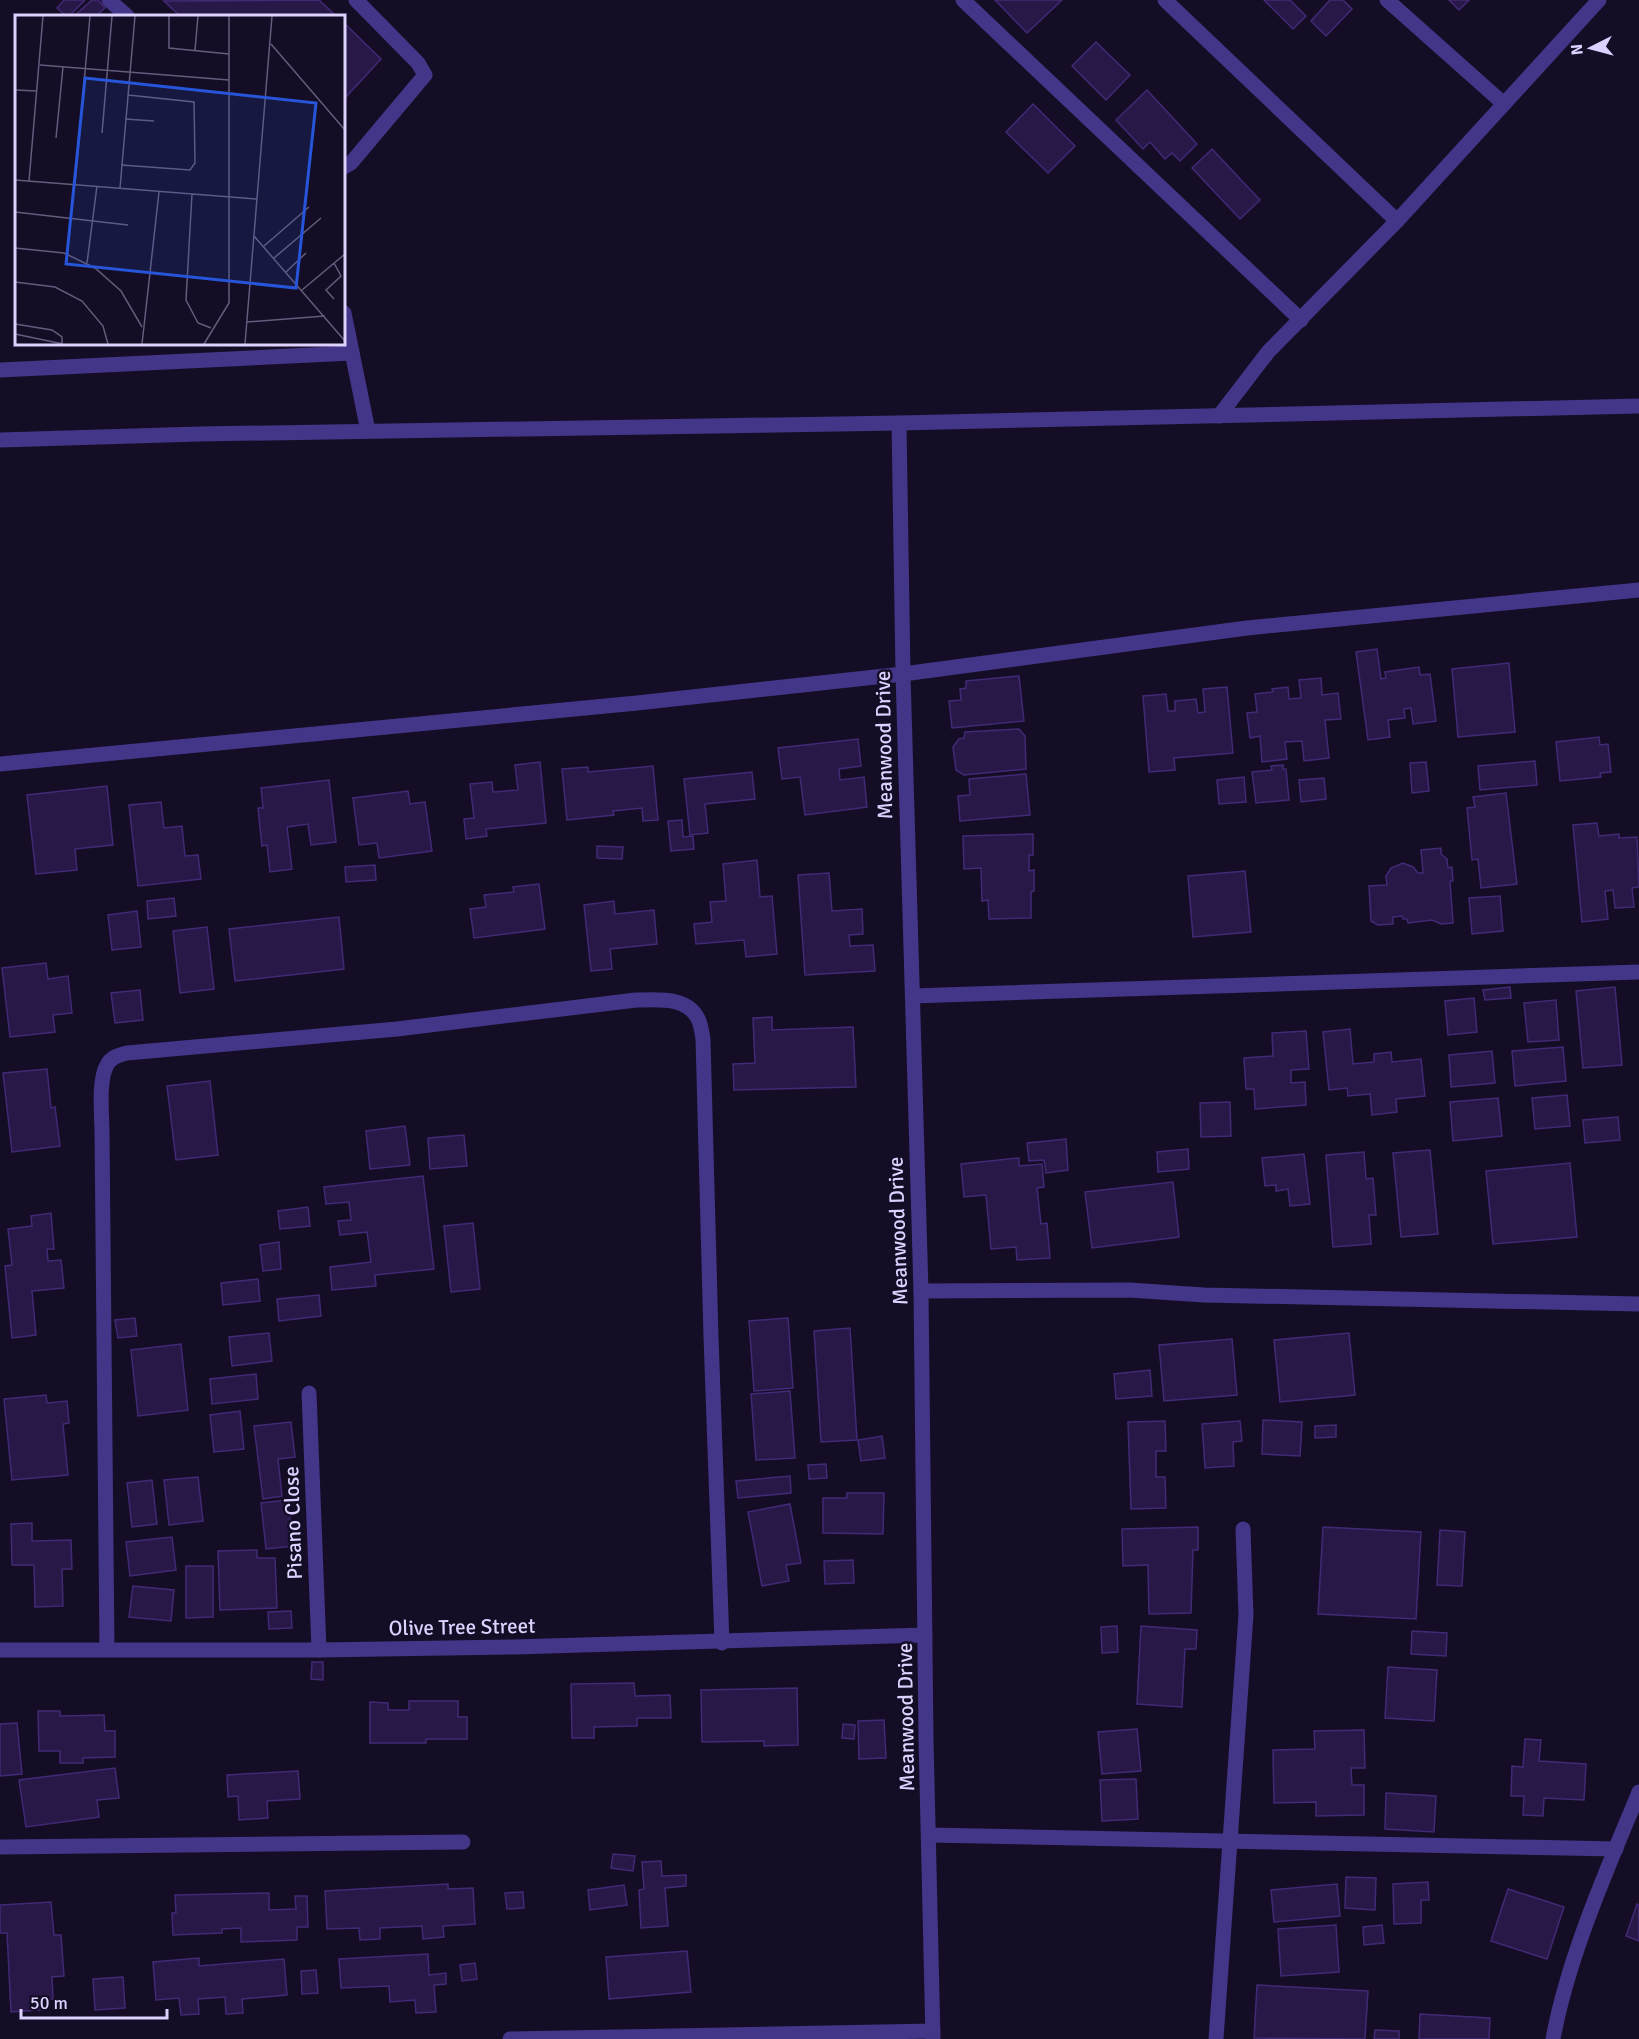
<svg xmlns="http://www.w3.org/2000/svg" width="1639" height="2039" font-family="Signika,sans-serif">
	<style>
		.building { fill: #281848; stroke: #412975; stroke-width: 1.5 }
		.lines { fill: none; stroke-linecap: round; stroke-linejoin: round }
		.minor { stroke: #433587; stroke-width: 15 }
		.labels { text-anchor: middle; stroke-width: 5; stroke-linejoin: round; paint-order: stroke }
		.street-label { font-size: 21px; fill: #ddd2ff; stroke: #140d25 }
		.inset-road { fill: none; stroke: #645c7c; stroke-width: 1.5 }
		.view { fill: #2755da; fill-opacity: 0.15; stroke: #2755da; stroke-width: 3 }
		.inset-edge { fill: none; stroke: #ddd2ff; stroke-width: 3 }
	</style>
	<rect width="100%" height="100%" fill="#140d25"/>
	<g class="building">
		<polygon points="64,0 85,0 69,16 66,16 57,8"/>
		<polygon points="92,0 98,0 105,8 96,16 74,16"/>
		<polygon points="319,0 336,16 180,16 164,1"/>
		<polygon points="995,0 1062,0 1027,33"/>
		<polygon points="1264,0 1290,0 1306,16 1293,29"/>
		<polygon points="1330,0 1343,0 1352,9 1326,36 1311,21"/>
		<polygon points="1449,0 1469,0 1459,10"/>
		<polygon points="344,23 381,59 344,99"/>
		<polygon points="1096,42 1130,75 1106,100 1072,66"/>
		<polygon points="1147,90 1197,144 1180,161 1172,153 1165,159 1150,142 1143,149 1116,120"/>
		<polygon points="1033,104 1075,146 1048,173 1006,132"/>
		<polygon points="1212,149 1260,200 1240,219 1192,168"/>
		<polygon points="1377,649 1381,679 1386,678 1385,672 1419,667 1420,675 1430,674 1436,721 1413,724 1411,708 1404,709 1405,718 1388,720 1390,737 1368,740 1356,652"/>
		<polygon points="1509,663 1515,732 1458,737 1452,669"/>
		<polygon points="1019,676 1024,721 952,728 949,701 961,700 960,689 966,688 966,681"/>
		<polygon points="1321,678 1322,695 1338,693 1341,719 1325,720 1329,758 1304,761 1302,741 1285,742 1287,759 1262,762 1260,736 1250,738 1247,713 1257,712 1255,694 1273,692 1272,689 1288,687 1289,699 1301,698 1299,680"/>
		<polygon points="1227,687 1233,753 1174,758 1175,770 1149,772 1143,696 1166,694 1168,711 1175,711 1175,701 1196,699 1198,713 1205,712 1203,689"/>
		<polygon points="1019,729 1025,736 1026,769 964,775 956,770 953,747 959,739 964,738 965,732"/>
		<polygon points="1599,737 1600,745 1608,744 1611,772 1600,773 1601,777 1560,781 1556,742"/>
		<polygon points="858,739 861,766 839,769 840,780 864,777 867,807 805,815 800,777 782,779 778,748"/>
		<polygon points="1535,761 1537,785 1480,790 1478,766"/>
		<polygon points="540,762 546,823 486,829 487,836 466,839 464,819 474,818 470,784 492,782 493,792 518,790 515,765"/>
		<polygon points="1426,762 1429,791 1412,793 1410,763"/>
		<polygon points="1283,765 1283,769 1286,769 1289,800 1256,803 1252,772 1272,770 1271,766"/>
		<polygon points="653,766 658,820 643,821 642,808 613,811 614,815 567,820 562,769 588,767 588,772"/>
		<polygon points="752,772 755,799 705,804 708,833 690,835 684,779"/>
		<polygon points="1026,774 1030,815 960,821 958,796 970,795 969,779"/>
		<polygon points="1244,777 1246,802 1219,804 1217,780"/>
		<polygon points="1324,778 1326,799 1301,802 1299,780"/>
		<polygon points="329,780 336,842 311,845 308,824 287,827 292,869 270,872 267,845 262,846 258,808 263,808 261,788"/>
		<polygon points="107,786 113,845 75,849 77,870 36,874 27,795"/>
		<polygon points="408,791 410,804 425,802 432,851 379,858 377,843 359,845 353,798"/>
		<polygon points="1506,793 1517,884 1481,888 1478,859 1472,860 1467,808 1475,807 1473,797"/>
		<polygon points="161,802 164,828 182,826 185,856 198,855 201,879 138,886 129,805"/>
		<polygon points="682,820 683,837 693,836 694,849 671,851 668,821"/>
		<polygon points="1597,823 1599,836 1619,834 1619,838 1637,837 1639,887 1632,888 1634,907 1615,908 1613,890 1605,891 1608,919 1582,922 1573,825"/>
		<polygon points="1033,834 1033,855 1029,855 1029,871 1034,870 1034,891 1031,892 1031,918 989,919 988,900 982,901 981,868 964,869 963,836"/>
		<polygon points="597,846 623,847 622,859 597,858"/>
		<polygon points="1441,848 1441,854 1447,859 1448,868 1452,867 1453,881 1450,881 1453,923 1441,924 1432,920 1408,923 1407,919 1403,919 1402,916 1393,917 1393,924 1378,925 1371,921 1369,886 1387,885 1386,876 1391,868 1403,863 1413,867 1418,873 1423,873 1421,850"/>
		<polygon points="757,860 760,897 772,896 777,954 746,957 744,940 696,944 694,924 712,922 710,902 726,901 723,864"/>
		<polygon points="375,865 376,880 346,882 345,867"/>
		<polygon points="1245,871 1251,932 1193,937 1188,876"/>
		<polygon points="829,873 832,911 862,909 863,934 849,935 850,946 873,945 875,971 805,975 798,875"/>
		<polygon points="539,884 545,929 474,938 470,909 486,907 484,895 514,892 513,887"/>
		<polygon points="1500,896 1503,931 1472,934 1469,898"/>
		<polygon points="174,898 176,916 148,919 147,901"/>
		<polygon points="614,901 615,914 654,910 657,944 610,949 612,969 591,971 584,905"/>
		<polygon points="137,911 141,947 112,950 108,915"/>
		<polygon points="339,917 344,969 235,981 229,929"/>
		<polygon points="207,927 214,989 180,993 173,931"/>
		<polygon points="46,963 48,979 68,976 72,1013 53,1015 55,1032 10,1037 2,968"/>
		<polygon points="1510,987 1511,998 1485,1000 1483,990"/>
		<polygon points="1615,987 1622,1065 1583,1068 1576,991"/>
		<polygon points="140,990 143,1020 115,1023 111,993"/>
		<polygon points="1474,998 1477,1032 1448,1035 1445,1001"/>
		<polygon points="1556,1000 1559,1040 1528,1042 1524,1003"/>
		<polygon points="772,1017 772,1030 853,1027 856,1087 734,1090 733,1064 755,1063 753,1018"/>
		<polygon points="1350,1029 1353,1064 1374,1062 1374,1054 1391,1052 1392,1062 1421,1059 1425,1096 1396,1099 1397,1112 1372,1115 1370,1094 1348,1096 1347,1088 1329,1090 1323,1032"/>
		<polygon points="1306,1031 1309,1069 1291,1070 1291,1083 1305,1082 1306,1105 1255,1109 1254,1089 1246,1089 1244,1058 1273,1056 1272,1033"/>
		<polygon points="1563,1047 1566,1081 1515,1086 1512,1051"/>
		<polygon points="1492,1051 1495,1083 1451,1087 1449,1055"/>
		<polygon points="47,1069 51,1108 55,1107 60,1146 12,1152 3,1073"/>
		<polygon points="210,1081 218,1155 176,1160 167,1086"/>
		<polygon points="1567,1095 1570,1126 1535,1129 1532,1098"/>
		<polygon points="1498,1098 1502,1136 1453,1141 1450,1102"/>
		<polygon points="1230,1102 1231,1136 1201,1137 1200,1103"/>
		<polygon points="1618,1117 1620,1140 1585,1143 1583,1120"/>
		<polygon points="405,1126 410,1165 370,1169 366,1131"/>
		<polygon points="464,1135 467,1166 430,1169 428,1138"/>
		<polygon points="1066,1139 1068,1170 1046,1173 1044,1160 1029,1161 1027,1143"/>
		<polygon points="1188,1149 1189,1169 1158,1172 1157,1152"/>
		<polygon points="1430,1150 1438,1234 1401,1237 1393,1153"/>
		<polygon points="1364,1152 1366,1179 1373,1178 1376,1215 1369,1215 1371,1244 1333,1247 1326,1155"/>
		<polygon points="1304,1154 1310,1204 1290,1206 1288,1189 1276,1191 1276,1185 1265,1186 1262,1158"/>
		<polygon points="1019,1158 1019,1166 1042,1164 1044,1187 1037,1188 1041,1224 1047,1223 1050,1258 1017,1260 1016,1247 991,1249 986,1195 964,1197 961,1164"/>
		<polygon points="1570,1163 1577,1237 1493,1244 1486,1171"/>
		<polygon points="423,1176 434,1269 375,1275 376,1286 332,1290 330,1267 371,1262 367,1232 340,1235 338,1221 351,1220 349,1202 326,1204 324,1187"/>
		<polygon points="1173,1182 1179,1237 1092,1248 1085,1192"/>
		<polygon points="308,1207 310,1226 280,1229 278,1211"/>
		<polygon points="51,1213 54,1249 47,1249 48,1261 61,1260 64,1288 32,1291 36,1335 12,1338 5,1266 12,1265 8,1229 32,1226 31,1216"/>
		<polygon points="473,1223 480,1289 451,1292 444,1226"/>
		<polygon points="279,1242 281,1269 263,1271 260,1245"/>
		<polygon points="258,1279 260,1301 223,1305 221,1283"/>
		<polygon points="319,1295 321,1316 279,1321 277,1299"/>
		<polygon points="135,1318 137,1336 118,1338 115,1320"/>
		<polygon points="788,1318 793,1388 754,1391 749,1321"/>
		<polygon points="850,1328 857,1440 821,1442 814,1331"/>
		<polygon points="269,1333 272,1361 232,1366 229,1337"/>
		<polygon points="1349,1333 1355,1395 1280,1402 1274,1340"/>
		<polygon points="1232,1339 1237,1395 1164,1401 1159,1345"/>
		<polygon points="181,1344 188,1410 138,1416 131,1350"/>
		<polygon points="1150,1370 1152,1396 1116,1399 1114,1374"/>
		<polygon points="256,1374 258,1399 212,1404 210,1379"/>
		<polygon points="790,1391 795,1458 756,1460 751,1394"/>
		<polygon points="46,1395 47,1403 67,1401 69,1423 63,1424 68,1475 12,1480 4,1399"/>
		<polygon points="240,1411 244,1449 214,1452 210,1415"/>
		<polygon points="1263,1420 1302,1422 1300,1456 1262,1454"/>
		<polygon points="1165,1421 1166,1451 1156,1451 1156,1477 1165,1477 1166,1508 1131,1509 1128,1422"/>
		<polygon points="1240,1421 1242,1441 1233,1442 1234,1466 1205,1468 1202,1424"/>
		<polygon points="291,1422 295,1457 278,1459 282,1496 263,1499 254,1426"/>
		<polygon points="1336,1425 1336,1437 1315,1438 1315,1426"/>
		<polygon points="882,1436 885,1458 861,1461 858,1440"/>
		<polygon points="826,1464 827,1478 809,1479 808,1465"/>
		<polygon points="790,1476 791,1493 738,1498 736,1481"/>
		<polygon points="198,1477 203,1521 169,1525 164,1480"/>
		<polygon points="152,1480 157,1524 132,1527 127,1483"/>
		<polygon points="847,1493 884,1493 883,1534 823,1533 823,1498 847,1498"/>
		<polygon points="288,1500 293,1546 266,1549 261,1503"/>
		<polygon points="790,1504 801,1563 786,1565 789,1581 762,1586 748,1512"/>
		<polygon points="32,1523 32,1541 71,1540 72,1569 62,1569 63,1606 35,1607 34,1565 12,1565 11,1524"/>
		<polygon points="1198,1527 1198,1550 1193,1550 1191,1613 1149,1614 1148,1565 1123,1566 1122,1529"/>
		<polygon points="1323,1527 1421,1532 1416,1619 1318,1614"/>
		<polygon points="1440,1530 1465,1532 1462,1586 1437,1585"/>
		<polygon points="172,1537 176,1570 130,1576 126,1542"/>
		<polygon points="257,1550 257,1558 275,1558 277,1608 220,1610 218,1551"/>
		<polygon points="853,1560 854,1583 825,1584 824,1561"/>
		<polygon points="186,1566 213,1566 213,1617 186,1618"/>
		<polygon points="133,1586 174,1590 171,1621 129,1617"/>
		<polygon points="291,1611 292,1628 269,1629 268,1612"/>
		<polygon points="1117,1626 1118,1652 1102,1653 1101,1627"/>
		<polygon points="1141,1626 1197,1630 1196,1649 1185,1649 1182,1707 1137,1704"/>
		<polygon points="1412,1631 1447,1633 1446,1656 1411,1654"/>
		<polygon points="312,1662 323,1662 323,1680 311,1679"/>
		<polygon points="1388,1667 1437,1670 1434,1721 1385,1718"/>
		<polygon points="634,1683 635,1696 670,1695 671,1718 637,1718 637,1726 594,1727 594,1738 572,1738 571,1684"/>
		<polygon points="797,1688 798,1745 764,1746 764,1741 702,1742 701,1690"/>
		<polygon points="409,1701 458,1701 458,1717 467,1717 467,1739 426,1739 426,1743 370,1743 370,1702 388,1703 388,1710 409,1710"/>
		<polygon points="38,1711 60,1711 60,1716 104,1715 105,1731 115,1731 115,1757 83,1758 83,1763 60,1763 60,1751 39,1751"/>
		<polygon points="884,1720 886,1758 859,1759 858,1721"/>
		<polygon points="17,1723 22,1774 0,1776 0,1724"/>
		<polygon points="843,1724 855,1725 854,1739 842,1738"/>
		<polygon points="1137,1729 1141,1771 1102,1774 1098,1732"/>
		<polygon points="1364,1730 1365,1768 1351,1768 1352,1785 1364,1785 1364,1815 1316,1816 1316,1802 1274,1803 1273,1750 1315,1749 1314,1731"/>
		<polygon points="1525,1739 1541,1740 1539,1761 1586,1764 1584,1800 1544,1798 1543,1816 1523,1815 1524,1796 1511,1796 1512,1766 1523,1767"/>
		<polygon points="115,1768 119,1798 97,1800 99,1817 26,1827 19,1780"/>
		<polygon points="298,1771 300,1799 267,1801 268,1818 239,1820 238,1796 228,1797 227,1775"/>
		<polygon points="1136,1779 1138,1819 1102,1821 1100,1780"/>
		<polygon points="1386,1793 1436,1796 1434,1832 1385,1829"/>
		<polygon points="613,1854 635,1856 633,1871 611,1868"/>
		<polygon points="661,1861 662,1876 686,1875 686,1886 665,1888 668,1926 641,1928 639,1890 644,1889 642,1862"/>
		<polygon points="1346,1877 1376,1878 1375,1910 1345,1908"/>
		<polygon points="1428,1882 1429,1900 1421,1900 1421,1923 1394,1924 1393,1884"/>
		<polygon points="448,1884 448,1889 473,1888 475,1924 443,1926 444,1937 423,1939 422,1926 380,1928 380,1939 360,1940 359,1928 327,1929 325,1891"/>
		<polygon points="1337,1884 1340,1916 1274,1922 1271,1890"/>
		<polygon points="624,1885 627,1905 590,1910 588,1890"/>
		<polygon points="1508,1889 1564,1907 1547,1959 1491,1941"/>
		<polygon points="523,1892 524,1908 507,1909 505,1893"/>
		<polygon points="269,1893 269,1910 296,1909 295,1896 307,1896 308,1927 297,1927 297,1940 241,1942 241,1928 222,1929 222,1933 173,1935 172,1913 176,1913 175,1895"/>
		<polygon points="51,1902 54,1935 61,1935 64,1976 52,1977 53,1999 40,2000 40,2010 11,2012 7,1933 0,1933 0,1905"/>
		<polygon points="1637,1904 1639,1905 1639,1941 1626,1936"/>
		<polygon points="1336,1925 1339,1972 1281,1976 1278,1929"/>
		<polygon points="1382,1925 1384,1943 1364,1945 1363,1927"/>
		<polygon points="687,1951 691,1992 609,1999 606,1957"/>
		<polygon points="428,1954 429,1975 446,1973 446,1984 434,1985 436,2012 416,2013 415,2000 390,2002 389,1986 341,1988 339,1959"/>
		<polygon points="199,1958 199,1966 284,1959 287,1995 242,1999 243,2013 226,2014 225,1997 198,1999 199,2014 181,2015 179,1998 156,2000 153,1962"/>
		<polygon points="475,1963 477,1979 462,1981 460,1965"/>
		<polygon points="316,1970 318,1993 302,1994 301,1971"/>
		<polygon points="123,1977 125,2008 95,2010 93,1979"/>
		<polygon points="1257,1985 1368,1991 1365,2039 1254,2038"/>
		<polygon points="1420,2014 1490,2018 1489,2039 1419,2039"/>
		<polygon points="1375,2030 1399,2031 1399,2039 1374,2039"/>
	</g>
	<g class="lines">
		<g class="minor">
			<polyline points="109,0 127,16"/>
			<polyline points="963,0 1301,320"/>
			<polyline points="1165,0 1397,221"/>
			<polyline points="1387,0 1504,104"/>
			<polyline points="344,167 351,163 425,75 418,63 356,0"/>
			<polyline points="344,313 368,431"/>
			<polyline points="0,370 352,353"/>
			<polyline points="1219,416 1268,352 1397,221 1599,0"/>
			<polyline points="899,423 903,674 921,1291 926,1739 933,2039"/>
			<polyline points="0,440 200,434 899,423 1639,406"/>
			<polyline points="0,764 637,703 903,674 1247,628 1639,590"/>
			<polyline points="913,996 1639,972"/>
			<polyline points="921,1291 1129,1290 1204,1295 1639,1304"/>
			<polyline points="309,1393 319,1650"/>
			<path d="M107,1649L102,1133C102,1116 98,1080 107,1065C111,1057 119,1055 127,1053L397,1029L636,1000C658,1000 689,996 699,1021C701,1026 702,1033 703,1039L711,1337L722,1643"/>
			<polyline points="0,1650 319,1650 514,1647 925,1635"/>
			<polyline points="929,1835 1616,1849"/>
			<polyline points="0,1847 463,1842"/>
			<polyline points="510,2039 933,2031"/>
			<polyline points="1216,2039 1246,1615 1243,1529"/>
			<path d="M1553,2039C1568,1957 1607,1870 1639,1792"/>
		</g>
	</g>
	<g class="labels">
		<g class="street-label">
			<text transform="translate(884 745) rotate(-91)" y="7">Meanwood Drive</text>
			<text transform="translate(898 1231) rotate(-92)" y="7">Meanwood Drive</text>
			<text transform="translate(293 1523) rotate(-92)" y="7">Pisano Close</text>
			<text transform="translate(462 1627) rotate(-1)" y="7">Olive Tree Street</text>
			<text transform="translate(906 1717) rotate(-91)" y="7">Meanwood Drive</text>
		</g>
	</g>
	<g transform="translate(15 15)">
		<rect width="330" height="330" fill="#140d25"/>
		<path class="inset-road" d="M154,1V33L214,39M256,29L330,115M180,35L183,1M25,50L214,65M0,75L22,76M110,104L139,106M87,118L97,1M41,123L48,52M106,150L175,155L180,148L179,87L113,80M0,165L242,184M14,166L28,1M60,169L75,1M105,173L120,1M177,179L171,285L183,308L196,313M0,197L113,210M239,221L330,326M249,231L294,192M0,233L49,238L80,253L106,276L127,312M259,243L306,203M72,248L82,171M319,248L326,261L311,275L319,284M271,257L291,238M0,267L40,272L67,286L88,311L93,329M287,275L330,239M232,307L310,301M0,309L37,315L47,322V329M0,319L48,329M127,329L144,177M189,329L214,288V1M230,329L257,1"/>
		<path class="view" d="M70,63L301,88L281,273L51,249Z"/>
		<rect width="330" height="330" class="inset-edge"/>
	</g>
	<g transform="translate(1591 48) rotate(264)" stroke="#140d25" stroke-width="4.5" paint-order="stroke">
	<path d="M0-4.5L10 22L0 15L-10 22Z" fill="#ddd2ff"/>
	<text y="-9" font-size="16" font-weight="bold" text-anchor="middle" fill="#ddd2ff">N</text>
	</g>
	<path d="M21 2009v9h146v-9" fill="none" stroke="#ddd2ff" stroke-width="3"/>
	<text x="30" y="2009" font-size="18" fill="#ddd2ff" stroke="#140d25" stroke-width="4.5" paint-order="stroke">50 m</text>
</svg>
